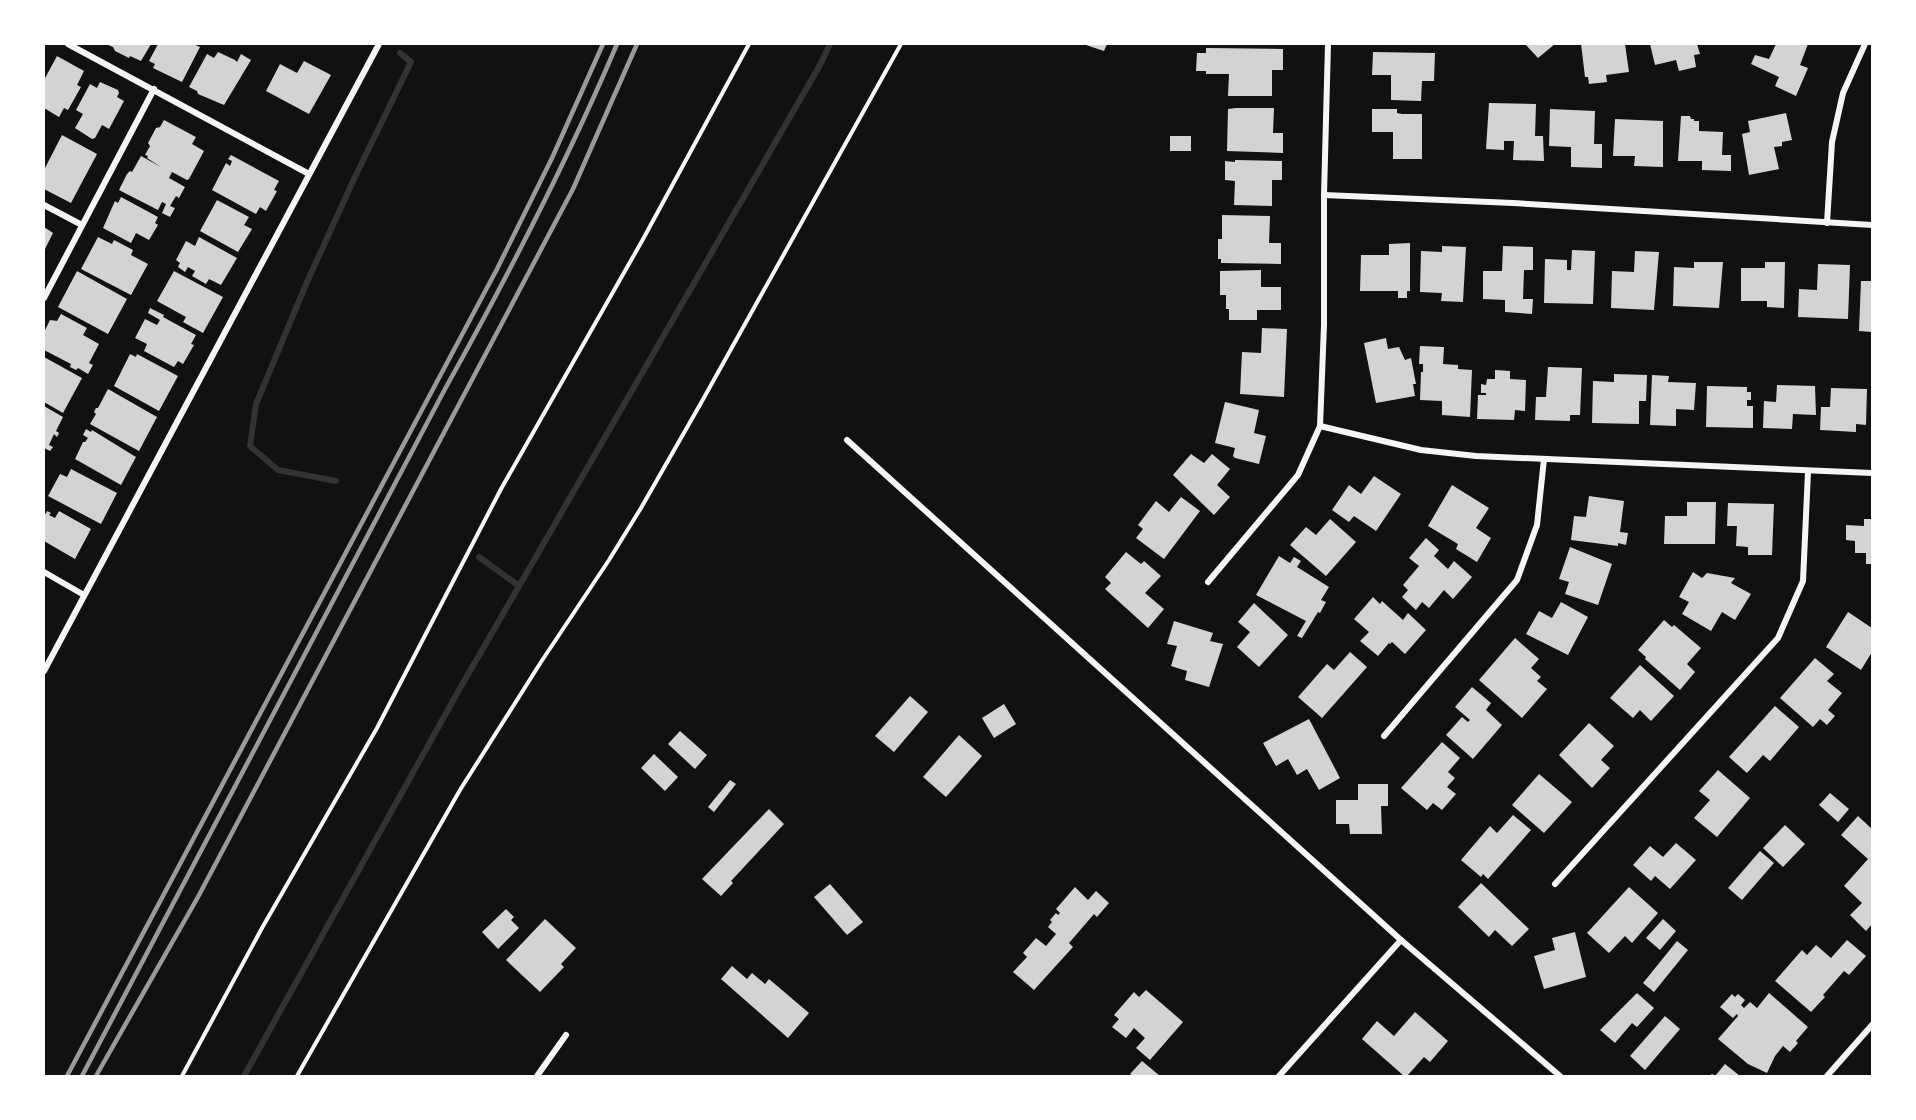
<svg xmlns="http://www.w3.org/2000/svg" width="1916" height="1120" font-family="'Space Grotesk',sans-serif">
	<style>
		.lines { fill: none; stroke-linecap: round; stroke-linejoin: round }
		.stream { stroke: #333; stroke-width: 6 }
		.building { fill: #d3d3d3 }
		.path { stroke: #f5f5f5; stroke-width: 4 }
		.minor { stroke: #f5f5f5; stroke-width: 6 }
		.rail { stroke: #9a9a9a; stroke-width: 4.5 }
	</style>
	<rect width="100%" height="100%" fill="#111"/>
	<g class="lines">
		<g class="stream">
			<polyline points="336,481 278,470 250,446 256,404 307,282 354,179 411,62 400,53"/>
			<polyline points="479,557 519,586"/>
			<polyline points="244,1076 459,690 820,65 830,44"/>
		</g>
	</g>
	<g class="building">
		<polygon points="106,44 151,44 141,61 130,56 129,58 115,51 113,47"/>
		<polygon points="158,44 193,44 200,47 182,82 153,68 155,64 149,61"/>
		<polygon points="1083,44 1107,44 1104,51"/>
		<polygon points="1525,44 1555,44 1538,58"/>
		<polygon points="1581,44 1625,44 1629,72 1606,75 1607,82 1589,84 1588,77 1585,77"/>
		<polygon points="1650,44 1697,44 1700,54 1694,55 1696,67 1679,71 1676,60 1655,65"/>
		<polygon points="1776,44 1808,44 1800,65 1808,68 1796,96 1775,86 1779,77 1751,64 1755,55 1769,59"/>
		<polygon points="1206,48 1283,49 1283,70 1272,70 1272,96 1228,96 1229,74 1206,74 1206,71 1196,71 1197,53 1206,53"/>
		<polygon points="218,52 235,60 237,62 241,54 251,60 224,105 198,94 197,91 189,87 207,54 214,58"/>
		<polygon points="1373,52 1435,53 1434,81 1422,81 1421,101 1391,100 1391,75 1372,75"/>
		<polygon points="57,56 84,71 77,85 81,87 68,110 64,108 59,117 44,108 44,80"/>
		<polygon points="304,61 331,75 309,114 266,91 280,64 297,73"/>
		<polygon points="100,82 118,90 119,93 117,97 124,101 109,129 102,125 95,138 92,139 75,128 83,114 76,110 90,84 97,88"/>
		<polygon points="1489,103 1536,104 1535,136 1543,136 1544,161 1513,160 1514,141 1504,141 1504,150 1486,149"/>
		<polygon points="1236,108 1274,108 1273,133 1283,133 1283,153 1227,151 1228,109"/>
		<polygon points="1372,109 1397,109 1397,113 1402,114 1422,114 1422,159 1393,159 1393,132 1372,132"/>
		<polygon points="1550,109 1595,111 1594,144 1602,144 1602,168 1571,167 1571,147 1549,146"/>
		<polygon points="1786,113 1792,140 1782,142 1782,146 1774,147 1779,169 1749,175 1742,134 1750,132 1748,121"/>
		<polygon points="1681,116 1690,116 1691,119 1694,119 1694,121 1699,121 1699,131 1723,132 1722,155 1731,155 1731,171 1702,170 1702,161 1678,161"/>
		<polygon points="1615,119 1663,121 1663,167 1634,166 1635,156 1613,156"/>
		<polygon points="164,120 196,137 192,144 204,151 189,179 187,180 172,172 169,178 185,187 179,198 176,196 170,206 175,208 170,217 162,213 166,204 162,202 158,210 119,190 127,174 130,171 132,172 141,156 161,167 147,158 148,156 145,155 150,146 148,143 156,128 160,127"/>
		<polygon points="62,135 97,154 71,203 44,189 44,170"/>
		<rect x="1170" y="136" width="21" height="15"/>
		<polygon points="231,155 279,181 274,190 277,191 266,211 260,207 256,214 212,190 226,163 230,166 232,161 228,159"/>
		<polygon points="1235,160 1282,161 1282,180 1272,180 1272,206 1234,205 1235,181 1225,180 1225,161 1235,162"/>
		<polygon points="121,197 158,217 155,223 158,225 149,240 136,233 131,243 103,228 115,201 118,203"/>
		<polygon points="217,200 249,217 244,225 252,229 238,252 200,231"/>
		<polygon points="1222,215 1270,216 1269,243 1281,243 1281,264 1221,263 1221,259 1218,259 1218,239 1222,239"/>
		<polygon points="44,227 53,233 44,251"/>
		<polygon points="98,237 112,244 114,240 133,250 131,255 148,264 131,295 81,269"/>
		<polygon points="199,237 237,258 221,285 209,279 206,284 192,276 195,271 188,267 185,272 178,267 180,263 176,260 186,241 195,246"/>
		<polygon points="1410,243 1410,291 1407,291 1407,298 1398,298 1398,291 1360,291 1361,255 1389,255 1389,244"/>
		<polygon points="1442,246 1466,247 1463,302 1441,301 1442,293 1420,292 1421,251 1442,252"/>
		<polygon points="1503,246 1533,247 1533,270 1524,270 1523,299 1533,299 1532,314 1505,312 1505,300 1483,299 1483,271 1502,271"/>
		<polygon points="1572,250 1595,251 1593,304 1544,303 1545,259 1567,260 1567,270 1571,270"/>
		<polygon points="1635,251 1659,252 1654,310 1611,308 1612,271 1634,272"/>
		<polygon points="1694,262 1723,262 1719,308 1673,306 1674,267 1694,268"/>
		<polygon points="1765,262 1785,262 1784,308 1767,307 1767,301 1741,301 1741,268 1765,268"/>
		<polygon points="1818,264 1850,265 1848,319 1798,317 1799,289 1817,290"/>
		<polygon points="1261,270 1261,287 1281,287 1281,310 1257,310 1257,320 1229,320 1229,309 1226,309 1226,295 1220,295 1220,271"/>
		<polygon points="77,271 127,299 108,334 58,307"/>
		<polygon points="174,271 223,297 203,333 183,322 186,317 157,301"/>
		<polygon points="1861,281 1872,281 1872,332 1859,331"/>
		<polygon points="150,308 164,315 163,317 196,335 191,344 194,345 183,364 178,361 174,367 144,351 147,344 135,338 145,319 157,325 160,320 148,313"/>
		<polygon points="61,314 87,328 83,335 99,344 89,363 93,365 88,374 78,368 76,370 70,367 71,364 44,350 44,332 50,320 57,321"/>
		<polygon points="1262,328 1287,329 1284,397 1240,394 1242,352 1261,353"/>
		<polygon points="1386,338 1388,349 1399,347 1405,360 1411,358 1416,384 1413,384 1415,396 1376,403 1364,343"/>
		<polygon points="1420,346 1444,347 1443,364 1458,365 1458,369 1472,370 1470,417 1442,415 1442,401 1420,400 1421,372 1423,372 1423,364 1419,364"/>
		<polygon points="130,354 136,357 137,354 178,376 159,411 114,386"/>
		<polygon points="44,357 82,378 63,413 44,402"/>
		<polygon points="1548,367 1582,368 1580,415 1570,415 1570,421 1535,420 1536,397 1546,397"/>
		<polygon points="1495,370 1510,371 1510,379 1526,380 1525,411 1515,410 1514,420 1477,419 1478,395 1486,395 1486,393 1481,393 1481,384 1486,385 1487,379 1495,379"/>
		<polygon points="1614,374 1647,375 1646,401 1639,401 1639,424 1592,423 1593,381 1614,382"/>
		<polygon points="1652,375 1669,376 1668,382 1696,383 1694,410 1676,409 1676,426 1650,425"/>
		<polygon points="1777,385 1815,386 1816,415 1793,414 1792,429 1763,428 1764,401 1776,402"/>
		<polygon points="1707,386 1747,387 1747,392 1751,392 1751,400 1747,400 1747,406 1753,406 1753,428 1706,427"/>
		<polygon points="1831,388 1867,389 1866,425 1856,424 1856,432 1820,430 1821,407 1830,407"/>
		<polygon points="108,389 157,417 139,451 90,424 96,414 94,412 96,408 98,408"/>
		<polygon points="1225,402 1259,410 1254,433 1266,436 1259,464 1235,458 1233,456 1235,448 1215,443"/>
		<polygon points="44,406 63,417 56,431 59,433 57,437 54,434 49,445 53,447 50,451 44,448"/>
		<polygon points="86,429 91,432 92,430 136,457 121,485 75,459 83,442 85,442 88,438 83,435"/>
		<polygon points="1191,454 1204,463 1212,454 1230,469 1217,485 1230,497 1214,515 1173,475"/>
		<polygon points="71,469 117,493 101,524 48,496 60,474 67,477"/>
		<polygon points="1374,476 1401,494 1376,531 1354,516 1349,522 1332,510 1349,485 1361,494"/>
		<polygon points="1452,485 1489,508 1476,528 1491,538 1477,562 1456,549 1458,544 1428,526"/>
		<polygon points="1589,496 1624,501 1620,532 1628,533 1626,545 1618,543 1618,546 1571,540 1574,516 1586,517"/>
		<polygon points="1181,497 1200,511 1164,559 1136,538 1143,529 1138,525 1156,501 1169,512"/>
		<polygon points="1687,502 1716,502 1715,544 1664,544 1665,516 1687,516"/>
		<polygon points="1728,503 1774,504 1772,555 1748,555 1748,547 1736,546 1737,526 1727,526"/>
		<polygon points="47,511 51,513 49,515 55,518 59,511 91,529 75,559 44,541 44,512 46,514"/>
		<polygon points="1330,519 1356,542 1326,576 1290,545 1306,527 1316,535"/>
		<polygon points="1864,519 1872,519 1872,564 1866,564 1866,553 1855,553 1855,541 1846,540 1846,525 1864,526"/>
		<polygon points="1426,538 1439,550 1434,556 1448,569 1454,561 1472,577 1453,599 1444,590 1429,608 1422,602 1416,610 1402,597 1408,590 1403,585 1419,566 1409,558"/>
		<polygon points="1570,547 1612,564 1598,605 1565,594 1569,582 1559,579"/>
		<polygon points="1126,552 1141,564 1144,561 1161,576 1145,593 1164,609 1148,628 1105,589 1111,583 1105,577"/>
		<polygon points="1279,556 1290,563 1294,557 1301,561 1297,567 1329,587 1321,600 1326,602 1320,613 1318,612 1302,638 1297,636 1306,621 1256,595"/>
		<polygon points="1693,572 1702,578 1707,573 1735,578 1731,583 1751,594 1735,620 1722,612 1711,631 1682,614 1689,602 1679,597"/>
		<polygon points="1373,597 1380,604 1382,601 1403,620 1408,613 1426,630 1405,654 1392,642 1390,644 1389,643 1378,656 1360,641 1369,632 1354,619"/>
		<polygon points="1561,602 1588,617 1568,655 1526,634 1539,611 1552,618"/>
		<polygon points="1254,603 1288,635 1259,667 1237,647 1250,632 1238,622"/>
		<polygon points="1848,612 1872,628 1872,652 1861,670 1826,647"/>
		<polygon points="1664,620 1672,627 1674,625 1701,648 1687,664 1695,672 1680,690 1645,659 1646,657 1638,650"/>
		<polygon points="1174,621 1213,633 1210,641 1223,644 1209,687 1185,680 1187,671 1171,666 1177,646 1167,644"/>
		<polygon points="1515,638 1539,659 1531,668 1541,677 1537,681 1547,689 1522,718 1479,680"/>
		<polygon points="1350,652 1367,667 1322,718 1298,697 1327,664 1334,670"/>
		<polygon points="1815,658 1834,674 1827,681 1842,693 1828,710 1835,716 1827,725 1820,719 1813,727 1780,698"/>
		<polygon points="1640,665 1674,696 1651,721 1640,710 1633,718 1610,698"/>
		<polygon points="1472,687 1491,703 1486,710 1502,725 1473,759 1446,735 1462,717 1468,722 1470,720 1455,707"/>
		<polygon points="910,696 928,712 894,752 875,736"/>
		<polygon points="1004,704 1016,724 994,738 982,718"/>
		<polygon points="1775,706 1799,727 1770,761 1763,755 1747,773 1729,757"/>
		<polygon points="1309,719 1340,778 1319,790 1307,769 1297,775 1288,759 1276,766 1263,743"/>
		<polygon points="1589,723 1614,746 1601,760 1610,768 1592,788 1559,755"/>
		<polygon points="680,731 707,755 695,769 668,744"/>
		<polygon points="959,735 982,756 946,797 923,777"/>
		<polygon points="1442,742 1460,758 1448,772 1455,778 1447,787 1456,794 1442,810 1433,803 1427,810 1401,788"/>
		<polygon points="654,754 678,777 665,791 641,768"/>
		<polygon points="1718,770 1750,798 1717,837 1694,818 1710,800 1699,791"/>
		<polygon points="1539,774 1572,802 1544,833 1512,805"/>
		<polygon points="730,780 736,784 714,812 708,807"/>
		<polygon points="1358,784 1388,784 1388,806 1381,806 1382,834 1350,834 1349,824 1336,824 1336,800 1358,800"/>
		<polygon points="1830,793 1849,809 1838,822 1819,805"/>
		<polygon points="769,809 784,824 731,881 733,883 721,896 702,879"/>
		<polygon points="1513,815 1531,830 1488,879 1483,874 1481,877 1461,860 1490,826 1497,833"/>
		<polygon points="1858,816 1872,829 1872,924 1866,931 1850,915 1862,903 1844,886 1868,859 1841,835"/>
		<polygon points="1785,825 1805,844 1783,867 1763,848"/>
		<polygon points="1676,843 1696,860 1670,889 1655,876 1651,881 1633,865 1650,846 1663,857"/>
		<polygon points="1760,851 1774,863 1742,900 1728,888"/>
		<polygon points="1481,883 1529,929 1512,946 1495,930 1489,937 1458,907"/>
		<polygon points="830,884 863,922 847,935 814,897"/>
		<polygon points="1075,887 1088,900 1096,891 1109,903 1097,917 1094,914 1069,943 1073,947 1034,990 1013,972 1027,957 1023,953 1036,938 1046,946 1056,934 1048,927 1052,922 1050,920 1056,913 1058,915 1060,913 1056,909"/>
		<polygon points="1629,887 1658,913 1632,943 1625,936 1609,953 1587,933"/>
		<polygon points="506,909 514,917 511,920 519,928 498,949 482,932"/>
		<polygon points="545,919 576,948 561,964 564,967 540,992 506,960"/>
		<polygon points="1663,919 1676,931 1660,950 1646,938"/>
		<polygon points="1575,932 1586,977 1544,989 1534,956 1555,950 1552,938"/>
		<polygon points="1847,940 1866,956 1849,975 1844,971 1823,995 1825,997 1811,1012 1775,981 1802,950 1807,955 1816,945 1831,958"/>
		<polygon points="1677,941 1688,950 1654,992 1643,983"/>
		<polygon points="732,966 747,979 752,973 765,984 769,979 809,1013 788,1038 721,979"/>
		<polygon points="1146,990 1183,1022 1150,1060 1136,1048 1145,1038 1134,1028 1126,1038 1112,1027 1119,1019 1114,1015 1134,992 1139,997"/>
		<polygon points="1637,993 1654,1008 1637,1027 1632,1023 1615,1043 1600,1030"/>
		<polygon points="1769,993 1808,1027 1796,1041 1798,1043 1790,1052 1783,1046 1775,1056 1767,1073 1748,1064 1718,1039 1738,1016 1737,1014 1733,1018 1720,1007 1732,994 1735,997 1738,994 1745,1000 1741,1005 1744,1008 1750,1002 1757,1008"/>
		<polygon points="1415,1012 1448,1041 1430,1062 1424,1057 1407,1076 1404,1076 1362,1039 1377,1021 1394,1036"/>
		<polygon points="1665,1016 1680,1029 1645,1070 1630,1056"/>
		<polygon points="1142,1061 1160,1076 1133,1076 1130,1074"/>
		<polygon points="1725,1064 1740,1076 1709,1076 1712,1074 1715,1076"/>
	</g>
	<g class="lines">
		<g class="path">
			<polyline points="182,1076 262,928 377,728 501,489 642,241 749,44"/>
			<polyline points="297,1076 460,790 541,662 609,560 641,508 701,403 901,44"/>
		</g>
		<g class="minor">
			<polyline points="68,44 309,174"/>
			<polyline points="1324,195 1513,203 1872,225"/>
			<polyline points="44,205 82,225"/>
			<polyline points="1827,223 1832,142 1843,93 1865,44"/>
			<polyline points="44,298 154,89"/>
			<polyline points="1320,426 1421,450 1476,456 1872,473"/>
			<polyline points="847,440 1401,940 1560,1076"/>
			<polyline points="44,572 84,595"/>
			<polyline points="1208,582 1298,475 1320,426 1324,325 1324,195 1328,44"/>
			<polyline points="44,671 379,44"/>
			<polyline points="1384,736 1517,580 1537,525 1544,459"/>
			<polyline points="1555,884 1778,638 1803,581 1808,472"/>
			<polyline points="537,1076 566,1035"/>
			<polyline points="1279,1076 1401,940"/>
			<polyline points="1827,1076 1872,1025"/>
		</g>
		<g class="rail">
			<polyline points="67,1076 497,269 552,158 603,44"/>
			<path d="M82,1076L445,389C508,276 567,162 617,44"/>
			<polyline points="96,1076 198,897 573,189 637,44"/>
		</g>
	</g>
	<rect width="1916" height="1120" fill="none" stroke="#ffffff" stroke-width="90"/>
</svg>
